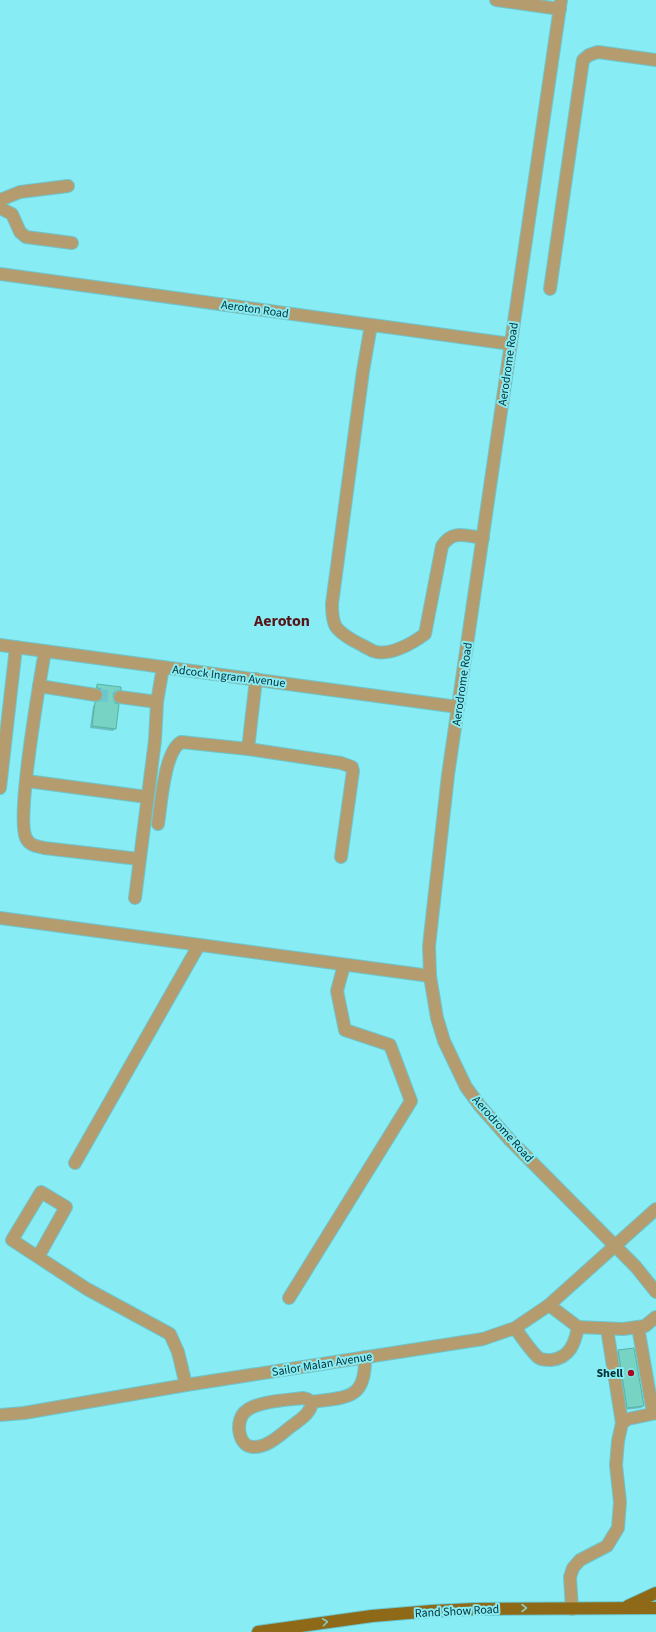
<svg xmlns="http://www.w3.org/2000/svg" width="656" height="1632" font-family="'Source Sans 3',sans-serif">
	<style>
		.shadow { fill: #0003 }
		.building { fill: #77d3c4; stroke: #53b5a6 }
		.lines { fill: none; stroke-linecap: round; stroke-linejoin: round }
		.minor-tunnel { stroke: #6cc6ce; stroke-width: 12; stroke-dasharray: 12 6; stroke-linecap: butt }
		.minor-casing { stroke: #6cc6ce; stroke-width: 14 }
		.major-casing { stroke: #6cc6ce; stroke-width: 14 }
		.minor { stroke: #b59c6f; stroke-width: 12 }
		.major { stroke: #8e6918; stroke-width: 12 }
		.oneway { stroke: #89cbbd }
		.poi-dot { fill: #a50a25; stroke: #87ecf4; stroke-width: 1.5 }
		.labels { text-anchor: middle; stroke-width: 4; stroke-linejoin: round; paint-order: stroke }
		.street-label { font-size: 12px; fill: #013034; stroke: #87ecf4 }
		.poi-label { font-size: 12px; font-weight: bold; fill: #013034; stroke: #87ecf4; text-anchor: end }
		.district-label { font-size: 16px; font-weight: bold; fill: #581317; stroke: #87ecf4 }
	</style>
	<rect width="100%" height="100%" fill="#87ecf4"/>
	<g class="shadow">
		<polygon points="97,685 120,689 113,694 115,729 113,731 90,728 93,706 101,699 99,692 95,690"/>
		<polygon points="618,1351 643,1406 641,1408 625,1410 616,1353"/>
	</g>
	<g class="building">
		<polygon points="97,684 121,687 121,690 114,692 113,696 115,703 119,704 116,729 92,726 95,702 102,700 103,696 101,689 97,688"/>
		<polygon points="634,1348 644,1406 627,1408 618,1350"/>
	</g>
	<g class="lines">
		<polyline class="minor-tunnel" points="96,695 120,697"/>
		<defs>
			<g id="minor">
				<polyline points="496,0 560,9"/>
				<polyline points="561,0 448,775 429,946 430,976 437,1018 444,1041 466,1087 480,1106 510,1140 636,1267 656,1292"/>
				<polyline points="0,200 20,192 68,186"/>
				<polyline points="0,208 12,214 20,232 26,237 72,243"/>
				<polyline points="0,274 511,344"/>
				<polyline points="550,289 583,60 589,55 598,52 656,60"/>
				<path d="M371,325L363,371L332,604C332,626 335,630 354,641C360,644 367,648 373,651C389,657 413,643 425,634L442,546C453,529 465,536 483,538"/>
				<polyline points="0,645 458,707"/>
				<polyline points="45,651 39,686 96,695"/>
				<path d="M39,686C35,712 17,820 26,838C30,846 37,846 44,848L139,859"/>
				<polyline points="120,697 157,702 163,667"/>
				<polyline points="248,749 256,679"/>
				<polyline points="27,781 147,797"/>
				<polyline points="0,788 16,647"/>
				<path d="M158,824C161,806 164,752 181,742L248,749L341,763L352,767L353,771L341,857"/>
				<polyline points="135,898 155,740 157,702"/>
				<polyline points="0,918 430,976"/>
				<polyline points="75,1163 199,945"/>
				<polyline points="38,1257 12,1240 41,1192 66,1207 38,1257 87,1289 170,1334 178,1352 186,1385"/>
				<polyline points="289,1298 411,1101 390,1045 345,1030 337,991 344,965"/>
				<polyline points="549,1305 578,1327 623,1329 645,1326 656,1317"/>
				<polyline points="638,1327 653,1413"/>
				<path d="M515,1328C521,1336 532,1353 539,1358C542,1360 548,1360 551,1360C570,1358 575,1343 578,1327"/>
				<polyline points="607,1329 622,1423"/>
				<path d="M312,1402C311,1413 301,1419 293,1425C282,1433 268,1448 253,1447C237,1446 235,1419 246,1411C258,1401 288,1400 303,1398L307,1399L312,1402C347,1397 366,1400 365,1357"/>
				<polyline points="0,1415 24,1413 186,1385 483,1339 515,1328 549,1305 656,1209"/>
				<polyline points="572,1609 570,1577 573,1568 580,1560 607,1546 618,1528 620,1502 616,1465 618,1441 622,1423 628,1419 656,1413"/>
			</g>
			<g id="major">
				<polyline points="628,1606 656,1593"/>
				<polyline points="258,1632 372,1616 432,1611 475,1609 656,1608"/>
			</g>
		</defs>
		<use href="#minor" class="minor-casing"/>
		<use href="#major" class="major-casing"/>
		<use href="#minor" class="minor"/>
		<use href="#major" class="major"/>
	</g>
	<defs><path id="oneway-chevron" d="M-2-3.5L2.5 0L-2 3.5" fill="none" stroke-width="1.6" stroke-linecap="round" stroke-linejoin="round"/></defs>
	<g class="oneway">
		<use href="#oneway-chevron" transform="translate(524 1608)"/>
		<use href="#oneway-chevron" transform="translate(325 1622) rotate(-7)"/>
	</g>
	<circle class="poi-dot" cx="631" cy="1373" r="4"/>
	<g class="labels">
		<g class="street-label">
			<text transform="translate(255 309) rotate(8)" y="4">Aeroton Road</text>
			<text transform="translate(508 364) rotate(-82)" y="4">Aerodrome Road</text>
			<text transform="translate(229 676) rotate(7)" y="4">Adcock Ingram Avenue</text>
			<text transform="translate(462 684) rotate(-82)" y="4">Aerodrome Road</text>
			<text transform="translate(503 1129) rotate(48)" y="4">Aerodrome Road</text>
			<text transform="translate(322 1364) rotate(-9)" y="4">Sailor Malan Avenue</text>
			<text transform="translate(457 1611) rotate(-3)" y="4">Rand Show Road</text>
		</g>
		<g class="poi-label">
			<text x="623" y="1377">Shell</text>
		</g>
		<g class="district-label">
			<text x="282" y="626">Aeroton</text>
		</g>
	</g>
</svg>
